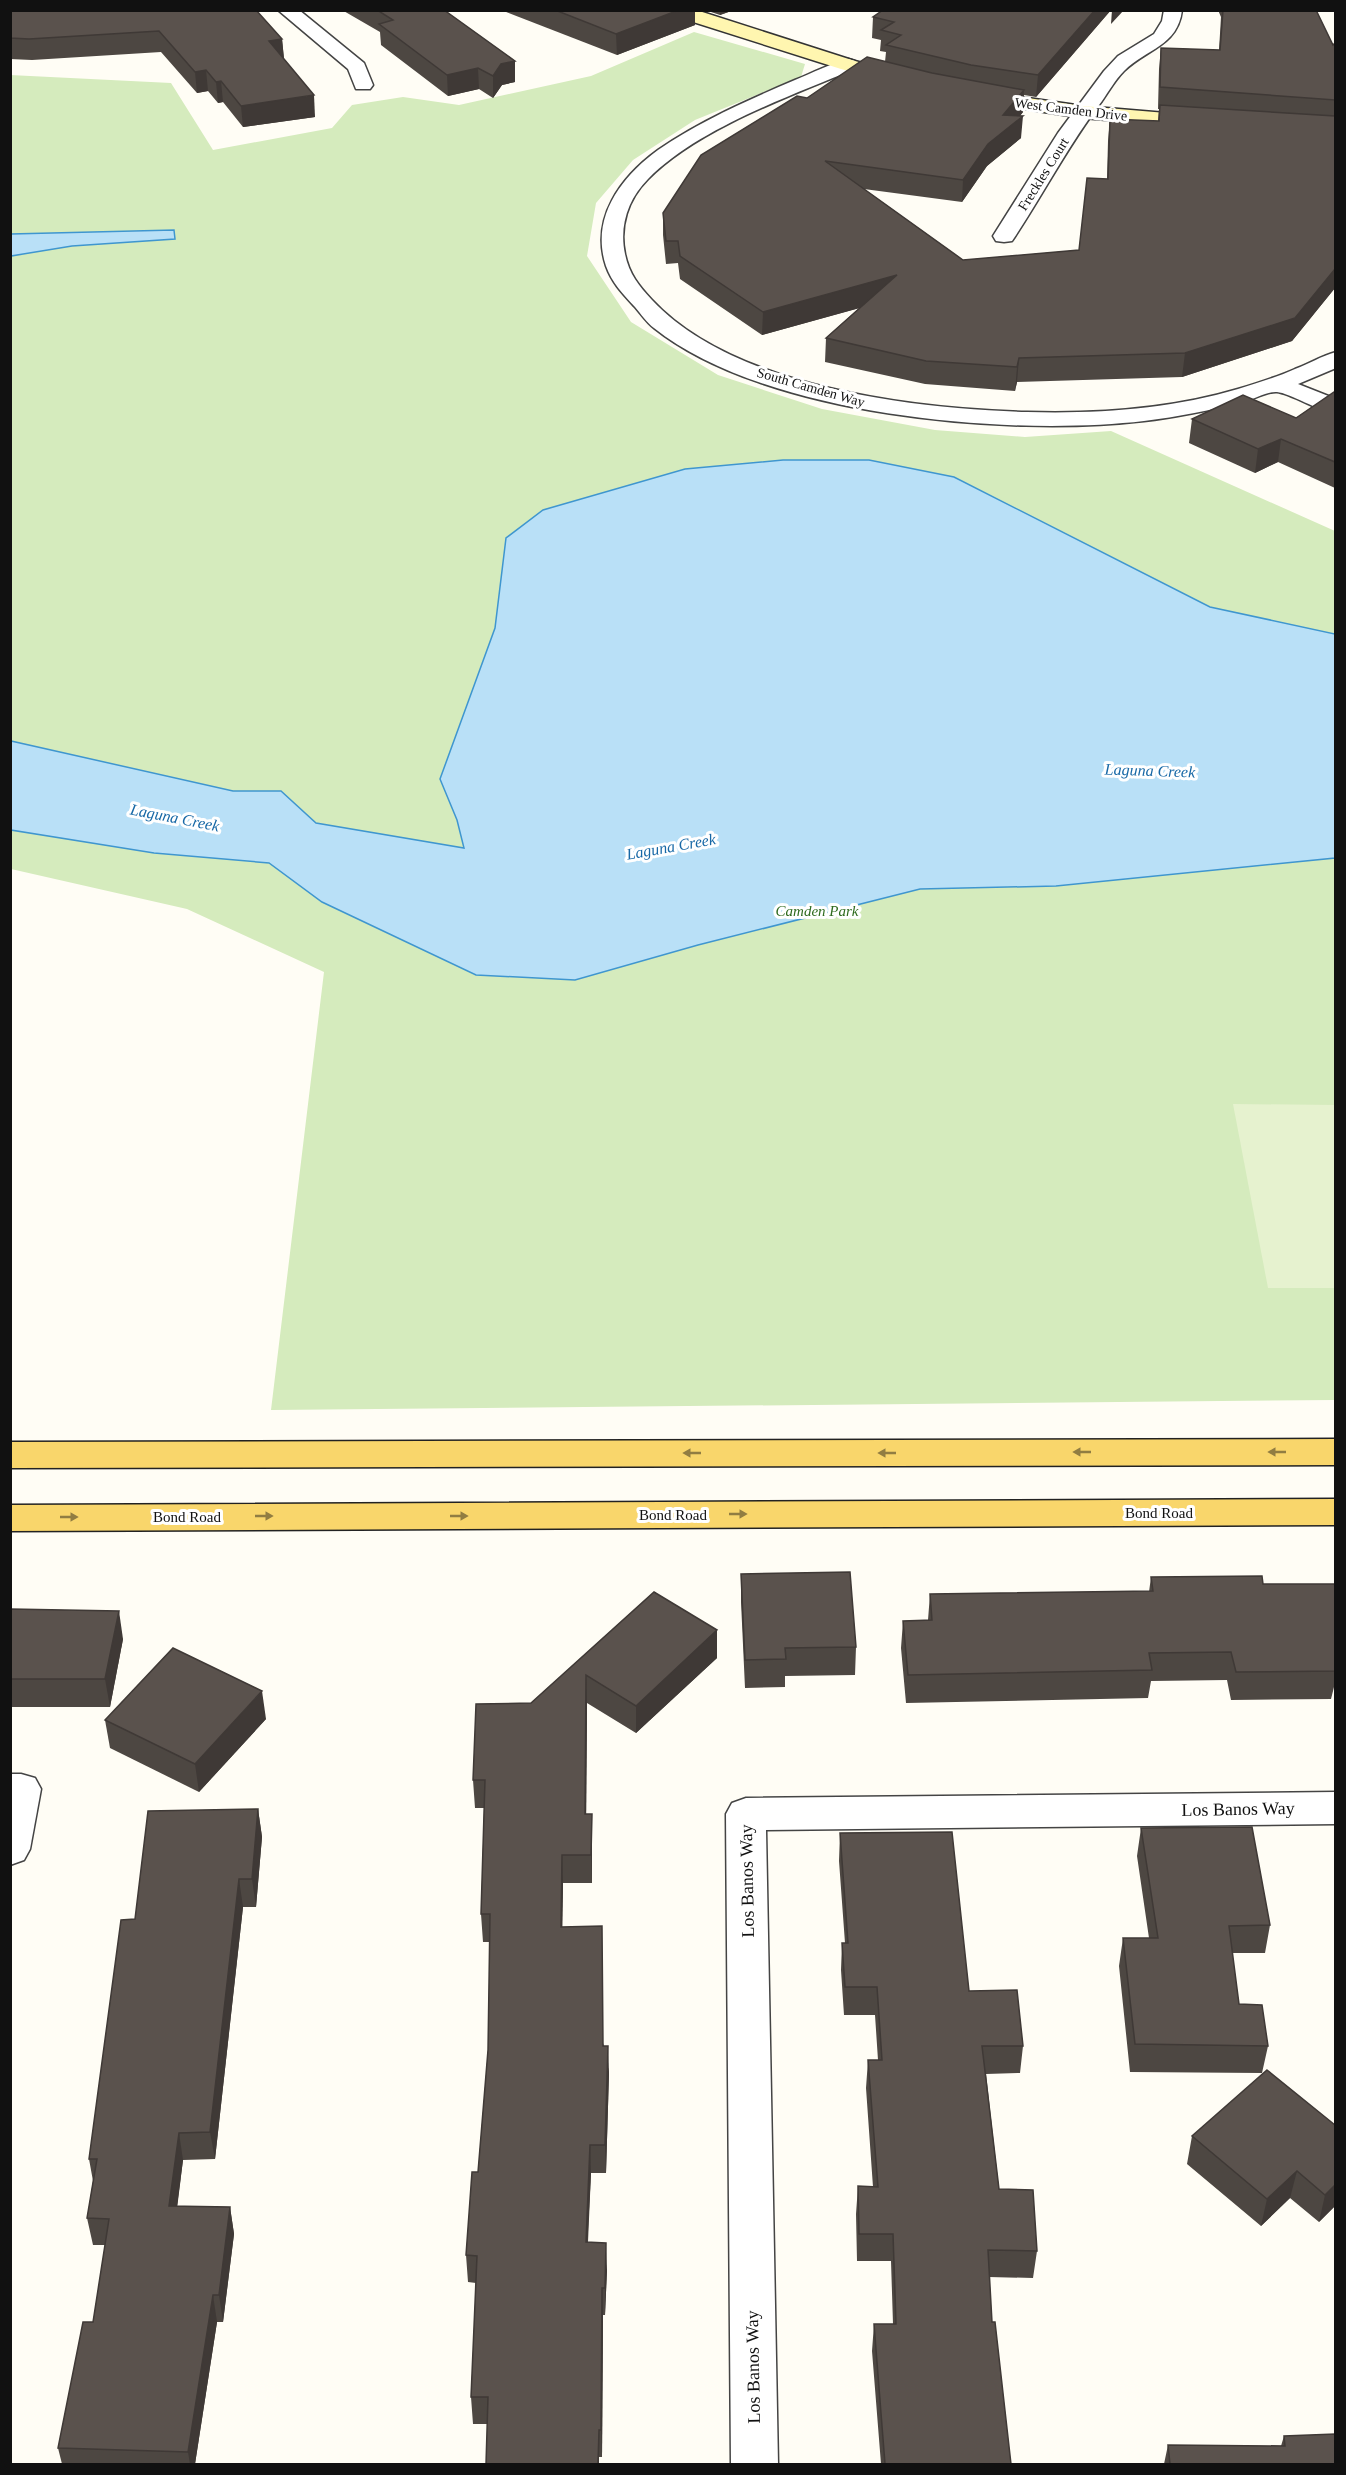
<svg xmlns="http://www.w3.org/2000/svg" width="1346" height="2475" font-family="Georgia,serif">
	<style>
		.green { fill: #d5ebbd }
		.pitch { fill: #e6f2cf }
		.water { fill: #b9e0f7; stroke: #3f96cf; stroke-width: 1.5 }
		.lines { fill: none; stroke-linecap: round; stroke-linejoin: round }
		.street-casing { stroke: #444; stroke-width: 3 }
		.secondary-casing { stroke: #333; stroke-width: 3 }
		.primary-casing { stroke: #222; stroke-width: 3 }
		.street { fill: #fff; fill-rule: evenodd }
		.secondary { fill: #fff6b0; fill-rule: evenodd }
		.primary { fill: #f9d66b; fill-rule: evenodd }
		.wall { fill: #4d4742 }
		.shaded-wall { fill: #3f3936 }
		.building { fill: #5a524d; stroke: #3f3936; stroke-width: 1.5 }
		.oneway { fill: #917d42 }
		.labels { text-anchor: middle; stroke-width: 6; stroke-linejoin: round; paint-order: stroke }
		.far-street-label { font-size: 14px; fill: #111; stroke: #fff }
		.park-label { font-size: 15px; font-style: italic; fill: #2f6b1f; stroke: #fff }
		.street-label { font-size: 15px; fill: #111; stroke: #fff }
		.water-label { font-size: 16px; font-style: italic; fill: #1768a6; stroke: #fff }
		.near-street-label { font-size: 18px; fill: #111; stroke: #fff }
	</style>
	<rect width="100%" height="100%" fill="#fffdf5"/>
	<polygon class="green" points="694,32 805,64 801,77 695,120 633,160 596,203 587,256 631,322 718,375 822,409 935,430 1025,437 1111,431 1335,531 1335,1400 271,1410 324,972 187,909 11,869 10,75 171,83 213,150 332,128 352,105 403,97 459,105 591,76"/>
	<polygon class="pitch" points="1233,1104 1335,1105 1335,1288 1268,1288"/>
	<g class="water">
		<polygon points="174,230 175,239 72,246 11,256 11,234"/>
		<polygon points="783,460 869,460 954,477 1210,607 1335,634 1335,858 1056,886 920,889 698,945 575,980 476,975 322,902 269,863 154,853 11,830 11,741 233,791 281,791 316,823 464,848 457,820 440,779 495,628 506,538 543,510 685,469"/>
	</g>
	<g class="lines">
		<defs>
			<g id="street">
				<polygon points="278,10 299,10 364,63 373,85 370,89 356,89 348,69"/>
				<path d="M1164,10H1182C1178,46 1146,49 1124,71C1115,80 1109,91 1102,101C1068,145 1043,195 1012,241L1004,242L996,241L993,236L1058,133L1104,71L1118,56L1154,34L1162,21Z"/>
				<path d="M848,59L855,61L858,65L855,69C790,96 697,129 648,179C628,199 619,226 625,254C629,274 639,286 652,300C733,387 913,409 1027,412C1097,414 1171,409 1238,389C1258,383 1277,377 1295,369C1309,364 1321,356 1336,352V368L1298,384L1336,399V415C1320,411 1289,393 1277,392C1268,391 1254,399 1244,402C1211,410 1178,417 1144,421C1008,437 764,416 654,328C647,323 641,314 635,307C623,294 612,283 606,266C590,218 621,177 658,150C700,121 748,100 795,80C812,73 830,64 848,59Z"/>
				<polygon points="10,1774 21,1774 35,1778 41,1789 30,1849 24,1860 10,1865"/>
				<polygon points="1336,1792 1336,1824 766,1830 778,2464 731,2464 726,1814 732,1803 746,1798"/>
			</g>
			<g id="secondary">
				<polygon points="666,10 696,10 855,61 904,74 907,78 904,82 897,84 841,69 668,14"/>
				<polygon points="980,91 1083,106 1202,116 1209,118 1212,122 1209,126 1202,128 1083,118 973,101 970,97 973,93"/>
			</g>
			<g id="primary">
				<polygon points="1336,1439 1336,1465 10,1468 10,1442"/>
				<polygon points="1336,1499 1336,1525 10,1531 10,1505"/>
			</g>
		</defs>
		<use href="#street" class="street-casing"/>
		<use href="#secondary" class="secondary-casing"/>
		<use href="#primary" class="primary-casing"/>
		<use href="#street" class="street"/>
		<use href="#secondary" class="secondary"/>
		<use href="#primary" class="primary"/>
	</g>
	<g class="wall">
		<polygon points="10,10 282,39 284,59 315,117 243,127 223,102 218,103 208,91 197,93 161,52 32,60 10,59"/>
		<polygon points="342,10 444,10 515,61 515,82 502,85 493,98 479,89 448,96 381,45 380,32"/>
		<polygon points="501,10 695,10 695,25 617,55"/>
		<polygon points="705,10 734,10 720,15"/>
		<polygon points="1111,10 1036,97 1024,95 1023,112 1020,116 1021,138 987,166 962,202 864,189 963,260 1079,250 1107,179 1108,141 1110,119 1158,121 1159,109 1158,109 1159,69 1161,48 1219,50 1221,17 1218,10 1316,10 1333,45 1335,43 1335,288 1292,341 1182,377 1017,382 1015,391 925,384 825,362 826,338 859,308 762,335 680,279 678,263 666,264 663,235 663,213 807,98 885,62 886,52 880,51 881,40 872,38 873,17"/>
		<polygon points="1335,392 1335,488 1278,462 1255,473 1189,443 1192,419 1296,418"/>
		<polygon points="741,1574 856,1647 855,1675 785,1676 785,1687 745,1688 741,1602"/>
		<polygon points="1151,1577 1263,1584 1335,1584 1335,1687 1334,1687 1331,1699 1231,1700 1227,1680 1151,1681 1148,1698 906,1703 901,1648 903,1621 928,1620 930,1594 1149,1592"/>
		<polygon points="654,1592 717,1630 717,1658 636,1733 587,1703 586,1814 592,1842 592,1883 563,1883 562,1926 604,2046 609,2073 606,2173 591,2173 588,2242 607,2270 605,2315 603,2315 602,2457 599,2457 599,2464 486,2464 488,2424 473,2424 471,2397 476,2283 468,2282 466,2255 478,2172 488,2050 490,1942 483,1942 481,1914 484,1808 475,1808 473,1780 531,1703"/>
		<polygon points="10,1609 123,1639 110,1707 10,1707"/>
		<polygon points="266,1719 199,1792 110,1748 105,1720"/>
		<polygon points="258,1809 262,1837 256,1907 243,1907 215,2159 183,2160 177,2206 230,2207 234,2234 223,2322 217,2322 195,2464 62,2464 58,2448 93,2322 105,2245 93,2245 87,2218 93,2181 89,2159 135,1919"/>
		<polygon points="1141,1828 1270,1925 1265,1953 1232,1953 1239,2004 1268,2046 1262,2073 1130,2072 1119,1966 1123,1938 1149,1938 1137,1856"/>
		<polygon points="840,1833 969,1991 1023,2046 1020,2073 986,2074 999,2189 1037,2251 1033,2278 989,2277 992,2322 1011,2464 881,2464 872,2351 874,2324 893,2324 891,2261 857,2261 856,2214 858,2186 873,2187 866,2088 868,2060 878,2060 875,2015 844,2015 841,1970 842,1943 845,1943 839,1861"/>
		<polygon points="1335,2125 1335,2206 1319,2222 1290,2198 1261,2226 1187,2164 1192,2136"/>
		<polygon points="1284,2436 1335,2464 1164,2464 1168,2445 1281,2446"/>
	</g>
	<g class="shaded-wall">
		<polygon points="679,10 695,10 695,25 617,55 616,34"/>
		<polygon points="720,10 734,10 720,15"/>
		<polygon points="1095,10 1111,10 1036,97 1038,75"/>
		<polygon points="1112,10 1124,10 1111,24"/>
		<polygon points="282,39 284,59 269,41"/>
		<polygon points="515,61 515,82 502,85 493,98 493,76 501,64"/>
		<polygon points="478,68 479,89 448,96 447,75"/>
		<polygon points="206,70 208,91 197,93 195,72"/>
		<polygon points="221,81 223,102 218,103 216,82"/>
		<polygon points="1024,90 1023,112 1011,126 1023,116 1021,138 987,166 962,202 963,180 1003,115"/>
		<polygon points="314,95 315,117 243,127 241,106"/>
		<polygon points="1335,269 1335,288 1292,341 1182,377 1185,353"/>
		<polygon points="897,275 896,298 762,335 763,312"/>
		<polygon points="1019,358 1017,382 1015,391 1017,367"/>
		<polygon points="1281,439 1278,462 1255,473 1258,449"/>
		<polygon points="119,1611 123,1639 110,1707 105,1679"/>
		<polygon points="717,1630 717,1658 636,1733 636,1706"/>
		<polygon points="586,1675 587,1703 586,1842 585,1814"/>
		<polygon points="262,1691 266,1719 199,1792 195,1764"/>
		<polygon points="258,1809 262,1837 256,1907 252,1879"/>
		<polygon points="592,1814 592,1883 591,1855"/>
		<polygon points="562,1855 563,1883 562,1954 561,1927"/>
		<polygon points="239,1879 243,1907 215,2159 210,2132"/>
		<polygon points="608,2046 609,2073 606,2173 605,2145"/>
		<polygon points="179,2133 183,2160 174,2233 169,2206"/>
		<polygon points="590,2145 591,2173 586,2269 586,2242"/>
		<polygon points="1297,2171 1290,2198 1261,2226 1267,2199"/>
		<polygon points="1335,2185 1335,2206 1319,2222 1325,2195"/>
		<polygon points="230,2207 234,2234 223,2322 219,2295"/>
		<polygon points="606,2243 607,2270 605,2315 605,2288"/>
		<polygon points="602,2288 603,2315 602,2457 601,2430"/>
		<polygon points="213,2295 217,2322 195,2464 190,2464 188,2452"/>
	</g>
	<g class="building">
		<polygon points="10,10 256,10 282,39 269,41 314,95 241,106 221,81 216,82 206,70 195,72 159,31 29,39 10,38"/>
		<polygon points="377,10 444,10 515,61 501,64 493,76 478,68 447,75 379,24 393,20"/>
		<polygon points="555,10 661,10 663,11 662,10 679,10 616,34"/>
		<polygon points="883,10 1095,10 1038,75 971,65 886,45 901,35 881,30 894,22 873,17"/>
		<polygon points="1223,10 1316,10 1333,45 1335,43 1335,100 1160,87 1161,48 1220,50"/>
		<polygon points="867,57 932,73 1024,90 1003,115 1023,116 988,144 963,180 825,161 963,260 1079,250 1087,178 1108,179 1110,119 1159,121 1160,105 1335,116 1335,269 1295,318 1185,353 1019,358 1017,367 926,361 826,338 897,275 763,312 680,256 678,241 666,241 663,213 701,155 797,96 807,98"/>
		<polygon points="1334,392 1335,392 1335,462 1281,439 1258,449 1192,419 1243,395 1296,418"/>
		<polygon points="850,1572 856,1647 785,1648 786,1659 745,1660 741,1574"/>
		<polygon points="1262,1576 1263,1584 1335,1584 1335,1671 1236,1672 1231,1652 1149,1653 1152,1670 908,1675 903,1621 932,1620 930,1594 1153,1591 1151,1577"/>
		<polygon points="654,1592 717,1630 636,1706 586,1675 585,1814 592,1814 591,1855 562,1855 561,1927 602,1926 603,2046 608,2046 605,2145 590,2145 586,2242 606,2243 605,2288 602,2288 601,2430 599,2430 598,2464 486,2464 488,2397 471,2397 477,2256 466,2255 472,2172 478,2172 488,2050 490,1914 481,1914 485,1780 473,1780 476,1704 531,1703"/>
		<polygon points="10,1609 119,1611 105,1679 10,1679"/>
		<polygon points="173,1648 262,1691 195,1764 105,1720"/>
		<polygon points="258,1809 252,1879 239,1879 210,2132 179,2133 169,2206 230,2207 219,2295 213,2295 188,2452 58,2448 83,2322 93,2322 109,2219 87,2218 97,2159 89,2159 121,1920 135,1919 148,1811"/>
		<polygon points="1252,1827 1270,1925 1229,1926 1239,2004 1262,2005 1268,2046 1135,2044 1123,1938 1158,1938 1141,1828"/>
		<polygon points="952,1832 969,1991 1017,1990 1023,2046 982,2046 999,2189 1033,2190 1037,2251 988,2250 992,2322 995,2322 1011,2464 885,2464 874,2324 896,2324 893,2234 859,2234 858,2186 878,2187 868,2060 882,2060 877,1987 845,1987 842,1943 848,1943 840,1833"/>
		<polygon points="1267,2070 1335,2125 1335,2185 1325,2195 1297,2171 1267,2199 1192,2136"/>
		<polygon points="1335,2434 1335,2464 1170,2464 1168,2445 1285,2446 1284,2436"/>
	</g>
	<defs><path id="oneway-solid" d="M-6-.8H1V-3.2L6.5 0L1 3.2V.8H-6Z" transform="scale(1.5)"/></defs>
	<g class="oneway">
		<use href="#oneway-solid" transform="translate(1082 1452) rotate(180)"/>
		<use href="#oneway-solid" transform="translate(1277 1452) rotate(180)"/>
		<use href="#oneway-solid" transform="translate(692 1453) rotate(180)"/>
		<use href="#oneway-solid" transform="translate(887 1453) rotate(180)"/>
		<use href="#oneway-solid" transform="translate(738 1514)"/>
		<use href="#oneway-solid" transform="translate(264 1516)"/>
		<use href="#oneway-solid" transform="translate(459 1516)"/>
		<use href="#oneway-solid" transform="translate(69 1517)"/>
	</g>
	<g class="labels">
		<g class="far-street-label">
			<text transform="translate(1071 109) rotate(7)" y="5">West Camden Drive</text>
			<text transform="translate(1043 174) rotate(-58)" y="5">Freckles Court</text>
			<text transform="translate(811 387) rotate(16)" y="5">South Camden Way</text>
		</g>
		<g class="park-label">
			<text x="817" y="916">Camden Park</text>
		</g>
		<g class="street-label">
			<text x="1159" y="1518">Bond Road</text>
			<text x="673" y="1520">Bond Road</text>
			<text x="187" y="1522">Bond Road</text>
		</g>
		<g class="water-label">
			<text transform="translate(1150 770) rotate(2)" y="6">Laguna Creek</text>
			<text transform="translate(175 817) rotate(11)" y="6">Laguna Creek</text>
			<text transform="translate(671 846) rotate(-10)" y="6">Laguna Creek</text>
		</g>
		<g class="near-street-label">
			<text transform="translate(1238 1809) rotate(-1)" y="6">Los Banos Way</text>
			<text transform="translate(747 1881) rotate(-91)" y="6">Los Banos Way</text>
			<text transform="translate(753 2367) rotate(-91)" y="6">Los Banos Way</text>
		</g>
	</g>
	<rect width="1346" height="2475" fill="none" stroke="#111111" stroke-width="24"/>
</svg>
